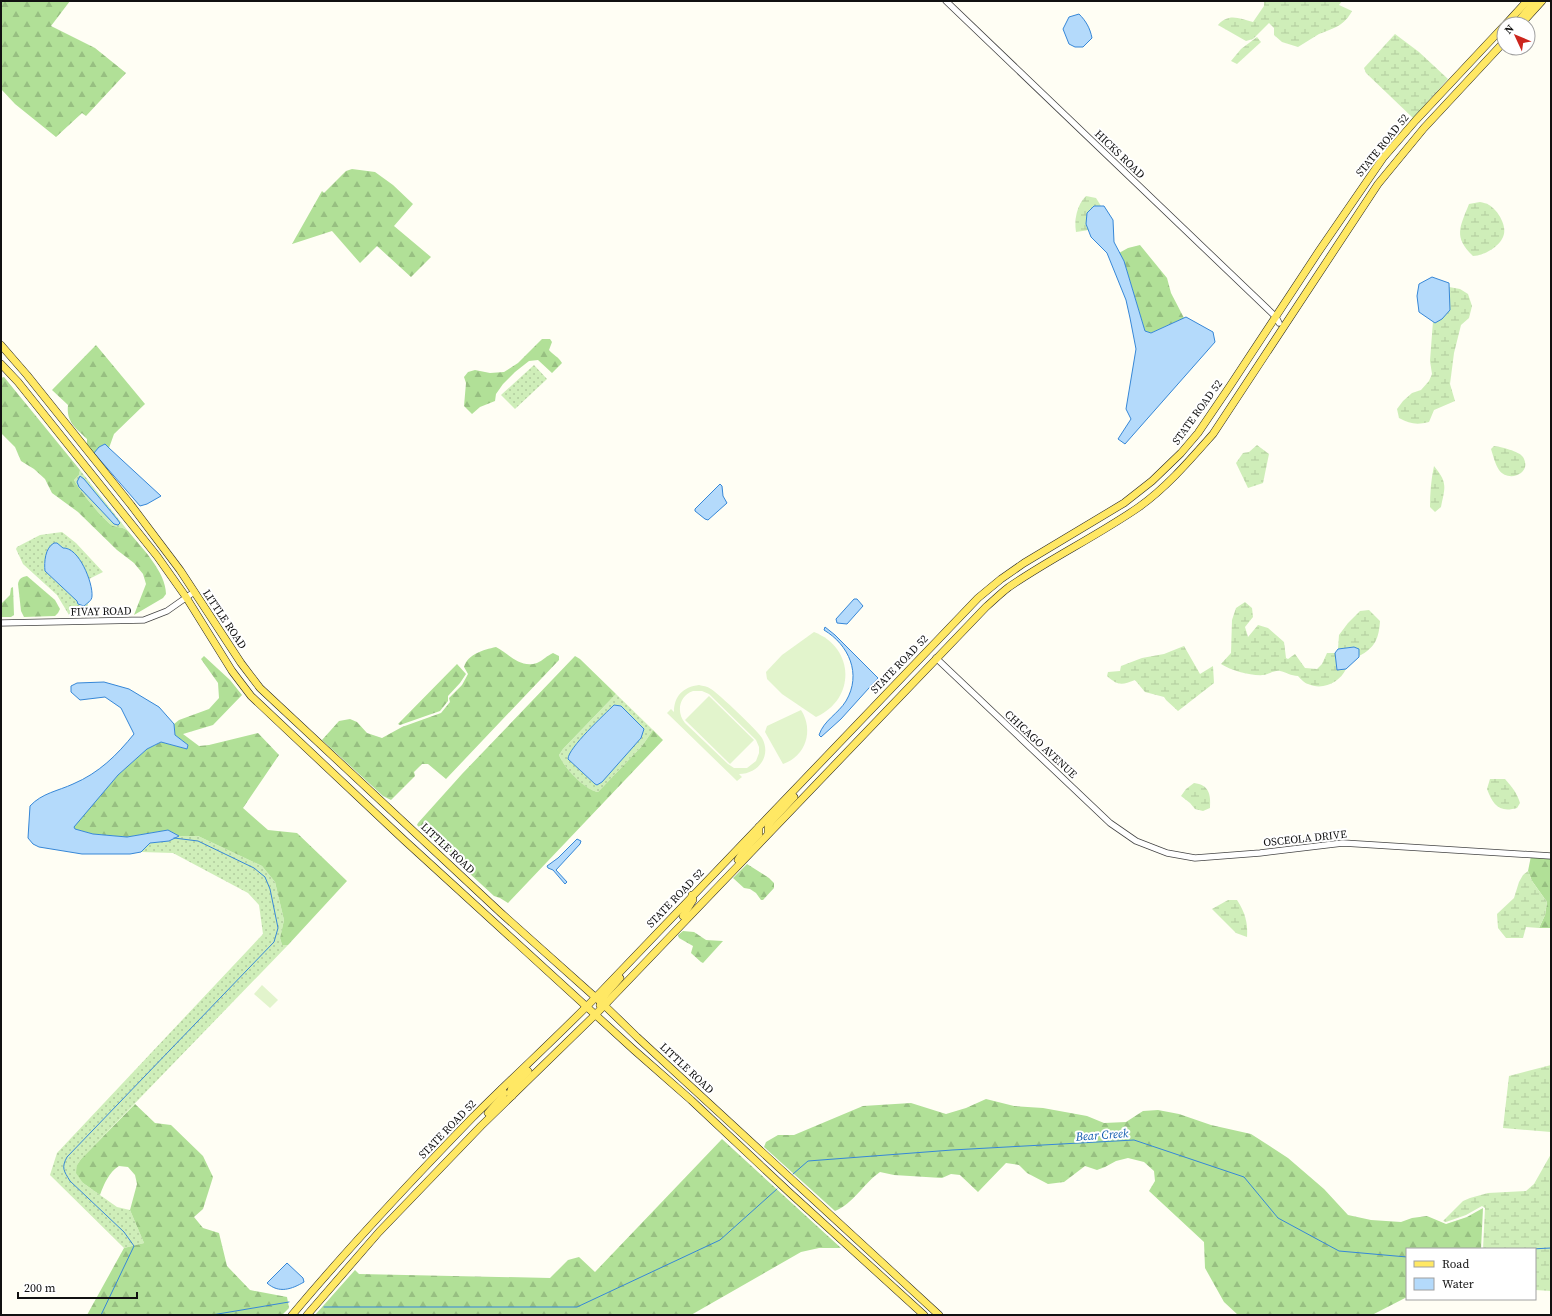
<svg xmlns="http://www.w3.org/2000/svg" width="1552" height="1316" font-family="'Source Serif 4',serif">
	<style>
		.grass { fill: url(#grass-dots) }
		.forest { fill: url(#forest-firs) }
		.wetland { fill: url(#wetland-marsh) }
		.pitch { fill: #e2f4cc; fill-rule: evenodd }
		.water { fill: #b4dafb; stroke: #3687d7 }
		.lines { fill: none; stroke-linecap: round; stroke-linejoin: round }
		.stream { stroke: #3687d7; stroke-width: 1 }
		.tertiary-casing { stroke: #444; stroke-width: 7 }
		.primary-casing { stroke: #222; stroke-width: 8 }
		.tertiary { stroke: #fff; stroke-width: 5.5 }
		.primary { stroke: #ffe864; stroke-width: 7 }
		.labels { text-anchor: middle; stroke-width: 4; stroke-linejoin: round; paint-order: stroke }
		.street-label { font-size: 11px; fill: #111; stroke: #fff }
		.water-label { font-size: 12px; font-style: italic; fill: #0e59ae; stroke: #fff }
	</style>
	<defs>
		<pattern id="grass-dots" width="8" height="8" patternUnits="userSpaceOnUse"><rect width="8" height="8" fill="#cfeeb9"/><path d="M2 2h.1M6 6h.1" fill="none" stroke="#b1cb9e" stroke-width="1.8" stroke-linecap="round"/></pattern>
		<pattern id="forest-firs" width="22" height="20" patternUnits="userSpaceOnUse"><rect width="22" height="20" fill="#b1e097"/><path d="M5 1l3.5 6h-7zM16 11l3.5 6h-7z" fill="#97bf81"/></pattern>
		<pattern id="wetland-marsh" width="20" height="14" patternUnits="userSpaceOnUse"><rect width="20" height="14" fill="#cfeeb9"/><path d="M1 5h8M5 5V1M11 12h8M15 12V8" fill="none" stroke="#b1cb9e"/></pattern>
	</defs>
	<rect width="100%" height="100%" fill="#fffef4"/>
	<g class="grass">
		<polygon points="534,365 547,379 515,409 501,395"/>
		<path d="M80,470L128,531C122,526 119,528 113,526C105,522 78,489 74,480L79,475Z"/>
		<path d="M62,532L76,543L103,572L89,579C85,569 80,557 70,550C65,547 61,549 57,543L48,550L44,564L45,571L77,601L80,606H84L88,603V614L69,615L57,595L23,564L16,549L17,547L40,535Z"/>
		<path d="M616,694L653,730L642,746L598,792C584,790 564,768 559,755L563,749Z"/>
		<polygon points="179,836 198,836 262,866 275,882 284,920 280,938 282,945 288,945 81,1159 77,1165 83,1183 117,1207 130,1210 144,1243 124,1248 50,1175 57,1153 263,934 259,905 248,893 173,853 141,852 150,843 169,841"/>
	</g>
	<g class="forest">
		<polygon points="1,1 70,1 51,26 95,48 126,73 86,116 82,113 56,137 15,104 1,89"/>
		<polygon points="352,169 375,172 393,185 413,204 394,226 431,257 411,277 377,246 360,263 332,231 292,244 322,191 324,193 346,171"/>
		<polygon points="1140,245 1167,278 1171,293 1184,318 1151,333 1145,331 1124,261 1119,253 1128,248"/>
		<path d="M542,339H550L552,342L549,350C553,355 559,357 562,363L552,373L538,360L529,361L515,372L503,384L496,394L495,401L480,407L472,414L464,406L466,383L464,377L468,372L475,370L490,373L504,372L518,363Z"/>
		<path d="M96,345L145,404L114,434L109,448L105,444L99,447L94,453L87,444V439C76,428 66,422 68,405L52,390Z"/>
		<path d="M4,377L80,470L79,475L74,480C78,489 105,522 113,526C119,528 122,526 128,531C142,548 166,572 166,594L163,598L134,615L146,584L143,574L134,563L117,550L78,512L52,493L45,479L34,469L21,461L15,447L1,433V378Z"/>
		<path d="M27,576L55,600L60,609L58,613L55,616L24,617L21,611L18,584C19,579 21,577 27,576Z"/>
		<polygon points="13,587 14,615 11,617 1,617 1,604 10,595 11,588"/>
		<path d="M496,647C508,653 520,669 537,663C542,661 548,655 553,653L559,656V660L446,779L428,764H422L414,772L415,776L391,800L383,796L322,740L339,721L350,719L357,722L367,733L382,738L402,727L441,713L450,702L449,698L462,685L468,674L464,667C468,654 483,650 496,647Z"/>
		<polygon points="204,656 230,680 242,695 213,725 183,734 199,746 209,745 258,733 279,755 243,808 268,830 297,833 347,881 288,945 282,945 280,938 284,920 275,882 262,866 198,836 179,836 168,830 127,837 93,834 75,829 73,827 118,775 147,749 161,742 187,749 188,745 175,735 174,724 179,720 209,709 219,698 218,683 201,659"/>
		<path d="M575,656L580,659L616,694L563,749L559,755C564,768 585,790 598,792L642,746L653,730L663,740L508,903L500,898L494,896L417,825L418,823L462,774Z"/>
		<polygon points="457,664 466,674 460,683 448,696 448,701 440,711 400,725 398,724"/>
		<polygon points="1531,856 1551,858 1551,928 1539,928 1545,915 1547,902 1532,881 1528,871"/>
		<polygon points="747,864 769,878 774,883 774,888 763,900 761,900 756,893 750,889 744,888 733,878"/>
		<polygon points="683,931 694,932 706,940 723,941 703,963 701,962 691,953 693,946 679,938 678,935"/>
		<path d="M986,1099L1014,1106L1043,1108L1087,1116L1104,1123L1126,1122L1143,1111L1158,1110L1179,1114L1211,1125L1251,1134L1288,1158L1324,1189L1348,1215L1371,1220L1401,1222L1412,1218L1427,1216L1446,1224L1467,1217L1483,1208L1481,1249H1407V1297L1372,1315H1238L1224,1302L1205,1268L1204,1242L1149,1191L1155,1181L1154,1171L1144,1162L1128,1158L1116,1161L1105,1167L1097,1170L1085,1166L1064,1182L1048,1184L1027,1173L1019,1165L1006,1163L978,1192L960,1175L951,1174L942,1178L894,1175L880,1172C864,1183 853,1204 835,1211L764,1147L766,1142L778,1135H794L863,1106L911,1103L946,1114L966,1108Z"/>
		<path d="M135,1104L155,1123L171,1125L203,1156L213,1177L203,1209L194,1217L203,1228L219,1233L227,1266L250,1290L287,1297L289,1308L282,1315H87L124,1248L144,1243L130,1210L137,1184L135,1175L128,1167L119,1166C109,1172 104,1184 100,1195L83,1183L76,1173L77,1165L81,1159Z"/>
		<polygon points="722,1139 841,1248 819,1248 801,1252 691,1315 315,1315 355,1270 359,1274 550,1278 568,1260 579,1257 595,1272"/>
	</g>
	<g class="wetland">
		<path d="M1264,1H1342L1339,5L1352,11C1344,26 1334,28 1319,34C1312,38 1305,43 1298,47L1282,42L1274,35V28L1269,23L1253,39L1246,41L1218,25C1228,13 1239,18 1253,22L1264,6Z"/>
		<polygon points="1395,34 1419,52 1448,79 1413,118 1366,73 1364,68"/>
		<polygon points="1257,37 1261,42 1237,64 1231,61 1241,49"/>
		<path d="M1086,196L1096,198L1101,206H1094L1086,224L1089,230L1076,232C1074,219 1077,205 1086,196Z"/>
		<path d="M1480,202C1483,203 1487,203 1489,205C1498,210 1508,227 1503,237C1499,247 1483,256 1473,256C1453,237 1460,227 1469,204Z"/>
		<path d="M1449,287L1460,289L1468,294L1472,306L1469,318L1461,325L1454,353L1450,384L1455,401L1434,410L1429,422C1417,425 1410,424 1399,418L1397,409L1403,401L1412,393L1421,390L1429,381L1432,374L1430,361L1433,321L1435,323L1450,300Z"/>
		<polygon points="1257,445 1269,454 1263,483 1248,488 1236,463 1243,453 1249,452"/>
		<path d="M1494,446C1501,447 1519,451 1523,457C1533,474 1508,483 1499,470C1495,464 1493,455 1491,449Z"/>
		<path d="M1434,466C1448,483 1445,487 1441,507L1435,512L1430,507C1430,493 1431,480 1434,466Z"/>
		<path d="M1245,602L1252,608L1253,617L1245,627L1248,637L1258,625L1268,628L1284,642L1286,658L1288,659L1295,654L1305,668L1317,669L1322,664L1327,653H1335L1337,670L1346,669C1340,682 1323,691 1308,684C1304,683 1301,679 1298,676C1291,676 1286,672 1280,671C1275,670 1269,674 1264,675C1251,676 1232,671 1221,664L1231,653L1232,620L1236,608Z"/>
		<path d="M1369,610L1380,621C1379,638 1375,648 1359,656V649L1354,647L1338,649L1339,635L1348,623L1360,611Z"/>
		<path d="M1184,646L1200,674L1213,666L1214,683L1178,711L1166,700L1164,697L1145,692L1135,680C1122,685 1118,686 1107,676L1108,672L1120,671L1121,666L1142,658L1164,654Z"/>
		<path d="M1490,779H1505C1512,787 1517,793 1520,803L1517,808C1499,813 1493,805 1487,789Z"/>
		<path d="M1194,783C1209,785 1211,794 1210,808L1203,811L1195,809L1190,803L1181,796L1186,789Z"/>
		<polygon points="1528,871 1532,881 1547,902 1545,915 1539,928 1526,927 1523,938 1506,938 1498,928 1497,914 1514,898 1519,882 1523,875"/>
		<path d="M1228,900H1237C1245,912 1248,923 1247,937L1236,933L1212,909Z"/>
		<polygon points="1551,1065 1551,1132 1503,1128 1509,1076"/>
		<polygon points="1551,1154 1551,1291 1535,1290 1535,1249 1483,1249 1485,1208 1482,1206 1466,1215 1446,1222 1443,1221 1463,1201 1470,1198 1488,1193 1526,1191 1534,1184"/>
	</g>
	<g class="pitch">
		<path d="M814,632C855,648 856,699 816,717L782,694L767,679L766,672L782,655Z"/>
		<path d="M699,685C703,686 707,686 711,689C719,694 758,731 762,738C772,756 758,774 739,774L742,777L737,781L667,713L671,709L674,712C674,696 683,687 699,685ZM693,691H702L709,694L756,740L759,747V753L756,761L747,768H734L728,764L685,723C676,712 679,696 693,691Z"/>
		<polygon points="709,696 754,740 730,764 685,720"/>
		<path d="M801,710C814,730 806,756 783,764L765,732L767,726Z"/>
		<polygon points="262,985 278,1000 270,1008 254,994"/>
	</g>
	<g class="water">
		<path d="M1079,14C1086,21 1090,28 1092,38L1083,47H1075L1069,44L1063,29L1069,17Z"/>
		<polygon points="1094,206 1104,206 1113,220 1114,242 1124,261 1145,331 1151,333 1186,317 1213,332 1215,342 1125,444 1118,439 1131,419 1126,409 1136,349 1130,318 1126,300 1107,253 1091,237 1086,224 1087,213"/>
		<polygon points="1432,277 1449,283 1450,310 1442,319 1435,323 1419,312 1417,296 1419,284"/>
		<polygon points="105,444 109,448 161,496 147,504 140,506 94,453 99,447"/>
		<polygon points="80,476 84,479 117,519 120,523 118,525 114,524 79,487 77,482"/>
		<polygon points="720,484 722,486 723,496 727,503 708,520 705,519 695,511 695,509"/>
		<path d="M54,543H57L63,548C79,547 93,583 92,596C92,601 87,603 84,606L78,604L77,601L45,571C44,562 45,548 54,543Z"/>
		<polygon points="854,599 857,599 863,606 847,624 837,623 836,619"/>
		<path d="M825,627L835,635L878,678L841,719L821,737L819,735C824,720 838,714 846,701C862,674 849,645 824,630Z"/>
		<polygon points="1354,647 1359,649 1359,657 1346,669 1337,670 1335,653 1338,649"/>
		<path d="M104,682L129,689L159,707L174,724L175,735L188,745L187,749L161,742L147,749L118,775L74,827L75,829L93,834L127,837L168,830L179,836L169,841L150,843L141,852L130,854H82L39,847L33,844L28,838L30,806C42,793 58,791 73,784C99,773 117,755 134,734L121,708L105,697L80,700L71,692V686L77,683Z"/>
		<path d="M614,705L621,706L644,729L641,738L602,782L597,785L595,784L568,759C568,748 605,714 614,705Z"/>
		<polygon points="577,839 581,841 580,844 556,870 567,882 565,884 553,870 548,868 547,866 558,858"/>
		<path d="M287,1263L303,1278L304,1282C292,1289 279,1294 267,1283Z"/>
	</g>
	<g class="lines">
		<g class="stream">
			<polyline points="793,1174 808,1161 952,1150 1134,1140 1244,1177 1278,1218 1339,1251 1407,1257"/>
			<polyline points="1531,1249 1551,1248"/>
			<polyline points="324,1307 577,1307 720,1240 777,1189"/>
			<path d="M101,1315L134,1246L124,1232L70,1181C64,1171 61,1168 67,1157L274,942L278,928L270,889L265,877L254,868L198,841L174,838"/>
			<polyline points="212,1315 289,1302"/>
		</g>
		<defs>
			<g id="tertiary">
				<polyline points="946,1 1276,317 1279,323"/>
				<polyline points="1,623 144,620 167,611 194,592"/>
				<polyline points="936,658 1110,823 1136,841 1167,853 1195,858 1260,853 1343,843 1551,856"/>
			</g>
			<g id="primary">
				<polyline points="1518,22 1535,1"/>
				<polyline points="1506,24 1527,1"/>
				<polyline points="1521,24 1542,1"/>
				<polyline points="1,345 27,375 131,505 180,570 241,663 260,688 501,913 604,1005 637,1037 939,1315"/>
				<polyline points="1,364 18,382 157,556 186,597 232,671 251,696 404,840 634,1050 691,1100 790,1193 924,1315"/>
				<polyline points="768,833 768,827 770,823 794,797"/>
				<polyline points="738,860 745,849 759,834 759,827"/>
				<polyline points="683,916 693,900 692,895"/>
				<polyline points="600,1005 605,995 620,978"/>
				<polyline points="512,1096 510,1093 512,1087 528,1071"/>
				<polyline points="488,1113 503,1096 504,1093 502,1089"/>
				<path d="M292,1315C349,1247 410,1182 472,1118C513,1077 556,1038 596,997L978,598L1001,579L1024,563L1124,503L1152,481L1181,453L1198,433L1230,386L1319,251L1383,158L1416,120L1504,26"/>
				<path d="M307,1315L379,1232L481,1126L596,1014L986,607C994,600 1001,593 1009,587C1051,558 1097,536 1139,507C1167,487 1190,460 1213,434L1378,184L1424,128L1504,42"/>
			</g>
		</defs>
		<use href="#tertiary" class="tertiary-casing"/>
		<use href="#primary" class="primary-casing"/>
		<use href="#tertiary" class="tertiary"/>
		<use href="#primary" class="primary"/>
	</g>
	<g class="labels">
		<g class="street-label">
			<text transform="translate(1382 145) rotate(-51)" y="4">STATE ROAD 52</text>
			<text transform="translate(1120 154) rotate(44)" y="4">HICKS ROAD</text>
			<text transform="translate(1197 412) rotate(-54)" y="4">STATE ROAD 52</text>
			<text transform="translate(101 611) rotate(-1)" y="4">FIVAY ROAD</text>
			<text transform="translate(225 619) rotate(56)" y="4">LITTLE ROAD</text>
			<text transform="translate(899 664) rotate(-46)" y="4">STATE ROAD 52</text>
			<text transform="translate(1041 744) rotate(43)" y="4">CHICAGO AVENUE</text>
			<text transform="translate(1305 838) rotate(-6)" y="4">OSCEOLA DRIVE</text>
			<text transform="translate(448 848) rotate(43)" y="4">LITTLE ROAD</text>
			<text transform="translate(675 898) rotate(-46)" y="4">STATE ROAD 52</text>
			<text transform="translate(687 1068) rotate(43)" y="4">LITTLE ROAD</text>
			<text transform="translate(447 1129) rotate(-46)" y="4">STATE ROAD 52</text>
		</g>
		<g class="water-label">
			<text transform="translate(1102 1135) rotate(-4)" y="4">Bear Creek</text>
		</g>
	</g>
	<rect width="1552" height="1316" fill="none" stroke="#111111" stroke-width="4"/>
	<rect x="1406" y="1248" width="130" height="52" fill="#ffffff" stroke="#a0a0a0"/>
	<rect x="1414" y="1261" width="20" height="6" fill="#ffe864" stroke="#a0a0a0"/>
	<text x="1442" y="1268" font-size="12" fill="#111111">Road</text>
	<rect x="1414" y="1278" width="20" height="12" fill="#b4dafb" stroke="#a0a0a0"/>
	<text x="1442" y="1288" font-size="12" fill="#111111">Water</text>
	<g transform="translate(1516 36) rotate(314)"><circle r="19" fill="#ffffff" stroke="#a0a0a0"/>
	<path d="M0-3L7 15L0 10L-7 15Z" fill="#cc251d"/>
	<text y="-6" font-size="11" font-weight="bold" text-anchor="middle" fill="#111111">N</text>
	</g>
	<path d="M18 1292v6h119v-6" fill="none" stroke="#111111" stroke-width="2"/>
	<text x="24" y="1292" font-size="12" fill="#111111" stroke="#ffffff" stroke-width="3" paint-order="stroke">200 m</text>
</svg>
